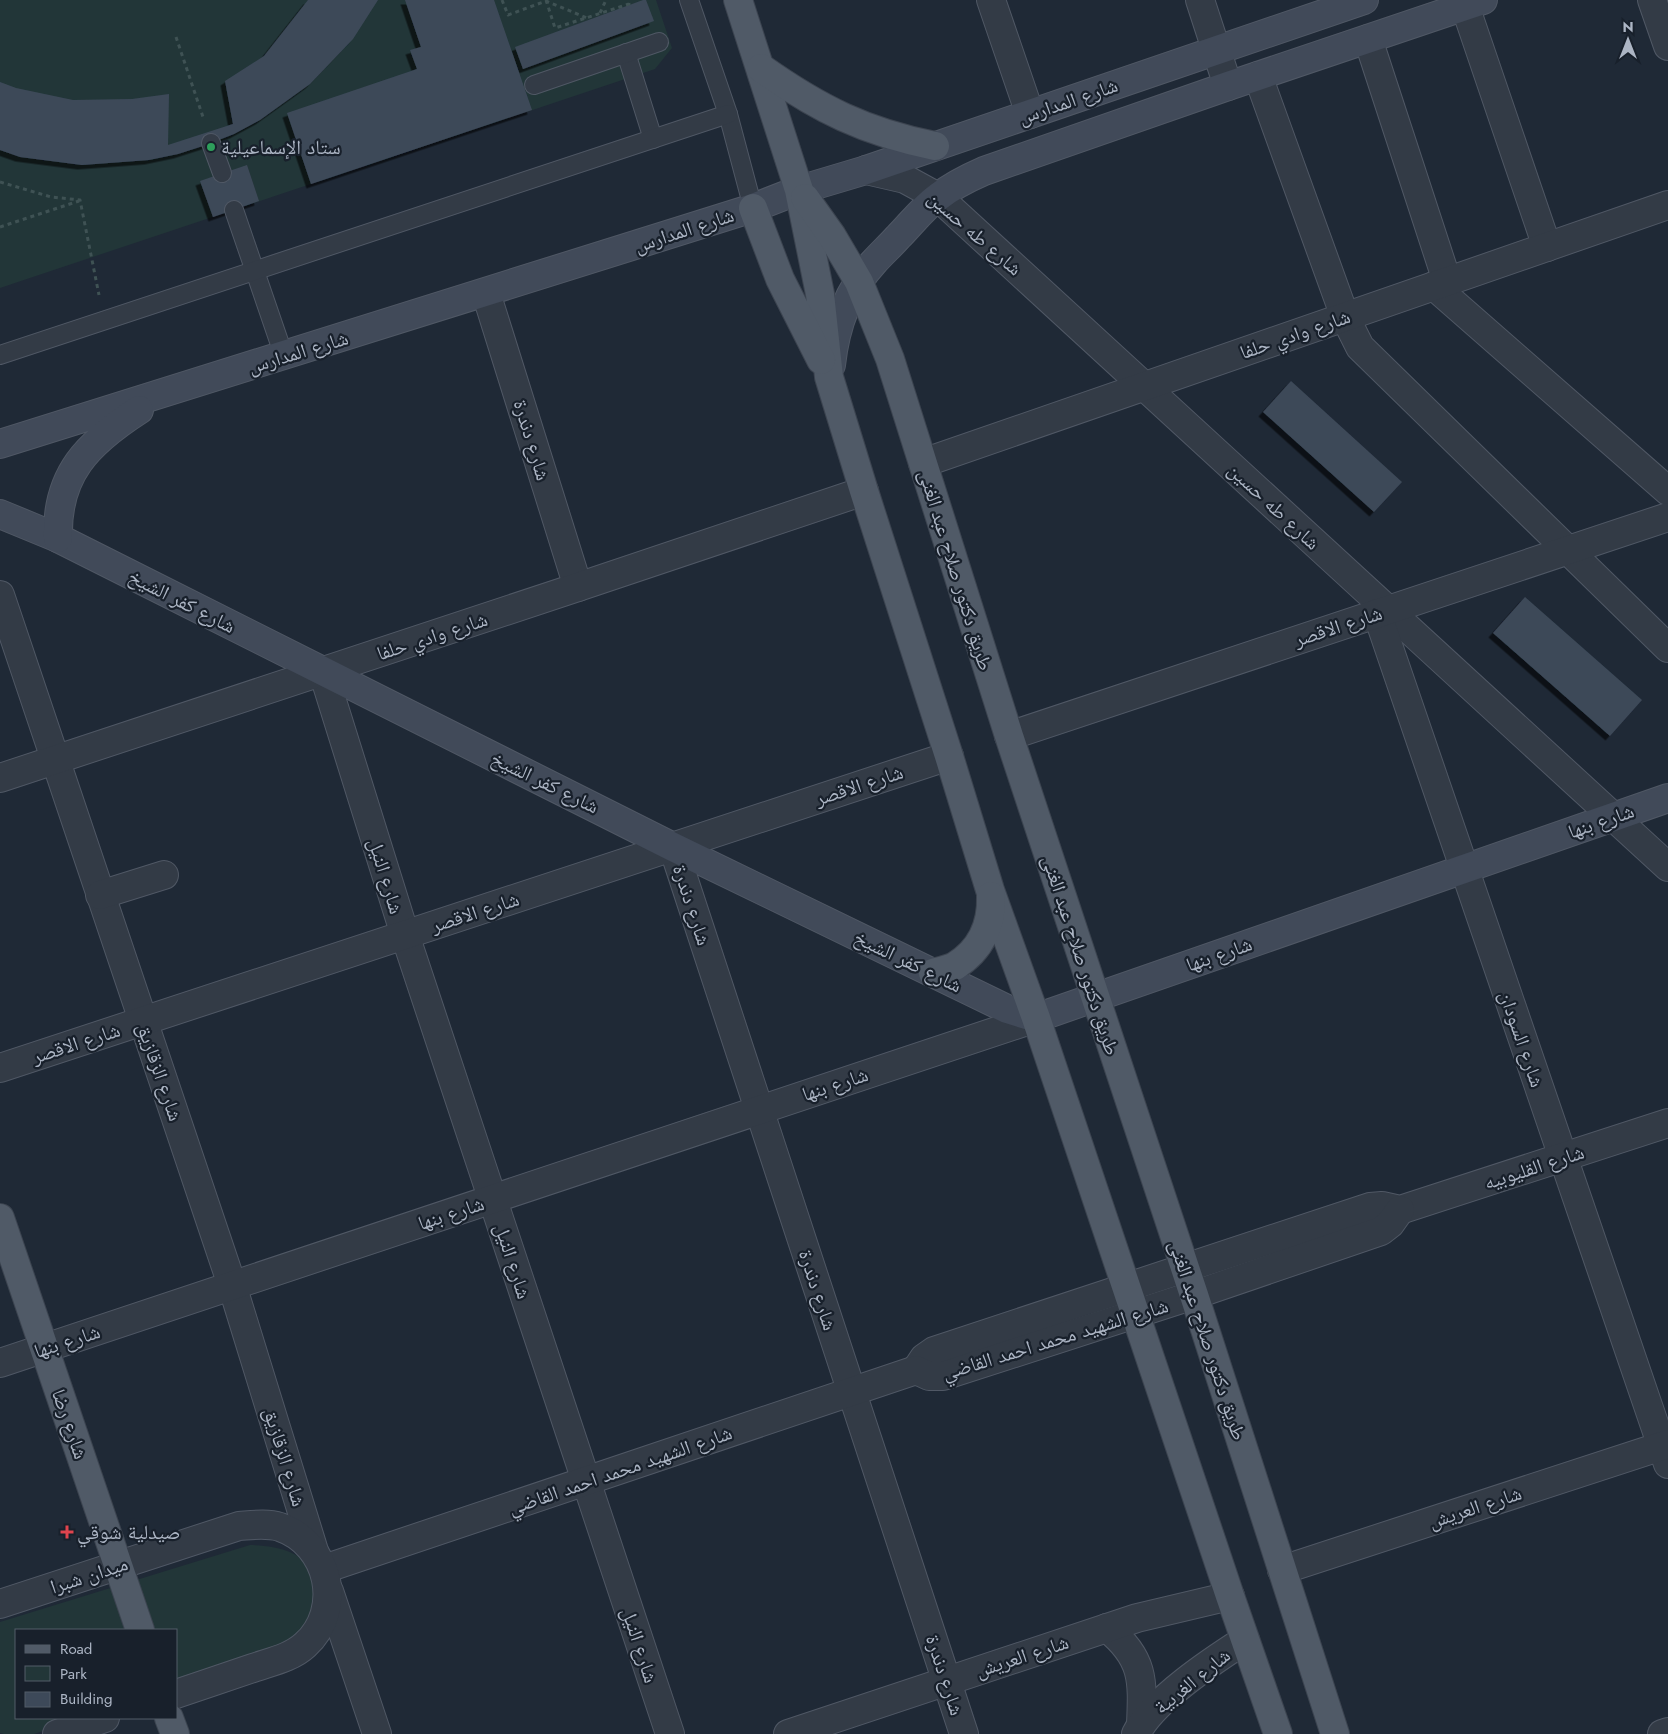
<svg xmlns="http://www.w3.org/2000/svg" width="1668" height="1734" font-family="Jost,'Noto Naskh Arabic',sans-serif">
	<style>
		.green { fill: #223638 }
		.building { fill: #3d4959; filter: url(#shadow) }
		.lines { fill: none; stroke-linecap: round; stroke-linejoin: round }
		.lane-casing { stroke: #505865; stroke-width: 20 }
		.street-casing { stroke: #505865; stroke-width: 30 }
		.secondary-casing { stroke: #505865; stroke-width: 30 }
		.primary-casing { stroke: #3c4450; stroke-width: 30 }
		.path { stroke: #3f5254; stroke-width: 3; stroke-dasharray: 4 4; stroke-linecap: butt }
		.lane { stroke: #333b46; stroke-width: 18 }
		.street { stroke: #333b46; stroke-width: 28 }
		.secondary { stroke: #414a59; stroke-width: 28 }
		.primary { stroke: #505a67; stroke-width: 28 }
		.leisure-dot { fill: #2e9e5b; stroke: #18202b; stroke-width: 2 }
		.health-dot { fill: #e0444e; stroke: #18202b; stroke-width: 2 }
		.labels { text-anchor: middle; stroke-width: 4.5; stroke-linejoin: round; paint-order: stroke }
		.street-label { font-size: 20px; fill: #acb5c4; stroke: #18202b }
		.poi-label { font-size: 20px; fill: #acb5c4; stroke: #18202b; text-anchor: start }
	</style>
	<defs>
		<filter id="shadow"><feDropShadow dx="-4.5" dy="4.5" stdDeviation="0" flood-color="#0009"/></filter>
	</defs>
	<rect width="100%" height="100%" fill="#1f2936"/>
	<g class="green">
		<polygon points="0,0 656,0 672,48 655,69 0,288"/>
		<path d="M250,1545C282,1546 293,1551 318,1570L321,1593L307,1634L176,1686V1630H16V1718H82L34,1734H4L0,1733V1622Z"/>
	</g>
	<g class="building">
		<polygon points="308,0 378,0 353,39 310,84 260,120 234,134 206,145 178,154 149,160 82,165 20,157 0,150 0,82 16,88 73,100 132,99 169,94 168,145 233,124 225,81 264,56"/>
		<polygon points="405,0 494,0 532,110 311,184 287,113 417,69 410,50 421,47"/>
		<polygon points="643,0 646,0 654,21 523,69 515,47"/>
		<polygon points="247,165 259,201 213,217 200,181"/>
		<polygon points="1291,381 1402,482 1374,512 1263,412"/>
		<polygon points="1525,597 1642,700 1610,736 1493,633"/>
	</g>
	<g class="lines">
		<defs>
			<g id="lane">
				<polyline points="689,0 728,114 753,208"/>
				<polyline points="626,53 653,139"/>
				<polyline points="534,85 659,42"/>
				<polyline points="211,143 222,173"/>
				<polyline points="234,210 284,356"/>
				<polyline points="0,355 728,114"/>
			</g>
			<g id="street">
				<polyline points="991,0 1030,114"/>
				<polyline points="1200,0 1228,86"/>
				<polyline points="1652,0 1668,46"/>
				<polyline points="1465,6 1547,247"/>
				<polyline points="1368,39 1447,281"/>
				<polyline points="1258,76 1345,317 1360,347 1668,648"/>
				<polyline points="866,170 905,179 938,197 1668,867"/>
				<polyline points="1434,286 1668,491"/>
				<polyline points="486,293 578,587"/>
				<polyline points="923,463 1668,205"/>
				<polyline points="0,595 232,1285 314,1551"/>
				<polyline points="1377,613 1668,1464"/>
				<polyline points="323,672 405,935 670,1734"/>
				<polyline points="1009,736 1668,517"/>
				<polyline points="0,778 578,587 864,491"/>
				<polyline points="673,847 964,1734"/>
				<polyline points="100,895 164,875"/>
				<polyline points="0,1068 949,756"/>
				<polyline points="0,1363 1036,1018"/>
				<polyline points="916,1370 924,1358 934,1351 1370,1207 1382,1206 1400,1210 1668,1123"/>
				<polyline points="324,1569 916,1370 929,1376 943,1376 1194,1295 1381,1231 1390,1224 1400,1210"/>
				<polyline points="1282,1570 1668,1444"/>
				<polyline points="329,1591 377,1734"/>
				<path d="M0,1604L239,1526C253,1525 267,1523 280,1527C330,1544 344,1610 305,1645C291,1658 270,1662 253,1668C227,1677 202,1685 176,1694"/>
				<path d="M1107,1628C1144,1658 1143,1680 1141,1724"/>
				<polyline points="57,1734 105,1718"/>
				<polyline points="788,1734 1137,1618 1230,1596"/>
				<path d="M1136,1734C1153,1700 1212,1661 1245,1640"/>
				<polyline points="1662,1734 1668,1732"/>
			</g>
			<g id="secondary">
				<path d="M831,365C835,328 848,290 874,262C882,253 890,246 898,237C911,224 923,208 938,197C952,186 968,178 984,171L1228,86L1483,0"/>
				<polyline points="0,444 753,208 799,190 866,170 1364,0"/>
				<polyline points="0,514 58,538 673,847 1007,1009 1036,1018 1668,798"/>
				<path d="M58,538C56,474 88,443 139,410"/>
			</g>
			<g id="primary">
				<polyline points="738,0 799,190 820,294 829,377 864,491 949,756 990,890 1036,1018 1230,1596 1278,1734"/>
				<path d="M761,68C819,109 865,132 935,146"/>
				<polyline points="805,198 832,236 859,282 890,359 1009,736 1194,1295 1335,1734"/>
				<polyline points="753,208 780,279 821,360"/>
				<path d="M933,973C940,971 949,969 955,966C981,950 992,925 991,896"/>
				<polyline points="0,1218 140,1630"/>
				<polyline points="169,1718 175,1734"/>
			</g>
		</defs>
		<use href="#lane" class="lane-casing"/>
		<use href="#street" class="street-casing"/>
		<use href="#secondary" class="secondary-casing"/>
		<use href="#primary" class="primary-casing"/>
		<g class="path">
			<polyline points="502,0 508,15 546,1 587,18"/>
			<polyline points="546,0 555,28 629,4 628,0"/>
			<polyline points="600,13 606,0"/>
			<polyline points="176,37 204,120"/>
			<polyline points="0,182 51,197 80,200 99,295"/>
			<polyline points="0,227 79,201"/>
		</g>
		<use href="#lane" class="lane"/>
		<use href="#street" class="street"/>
		<use href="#secondary" class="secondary"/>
		<use href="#primary" class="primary"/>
	</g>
	<circle class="leisure-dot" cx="211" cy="147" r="5"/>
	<path class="health-dot" d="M64.5 1524.5h5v5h5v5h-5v5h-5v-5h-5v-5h5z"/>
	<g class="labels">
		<g class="street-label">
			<text transform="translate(1068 101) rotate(-19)" y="7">شارع المدارس</text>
			<text transform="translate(684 230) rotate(-18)" y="7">شارع المدارس</text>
			<text transform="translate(975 233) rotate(41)" y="7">شارع طه حسين</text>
			<text transform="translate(1295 334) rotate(-19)" y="7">شارع وادي حلفا</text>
			<text transform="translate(298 352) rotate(-17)" y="7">شارع المدارس</text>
			<text transform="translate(532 440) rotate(73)" y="7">شارع دندرة</text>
			<text transform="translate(1274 506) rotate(43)" y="7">شارع طه حسين</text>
			<text transform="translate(956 570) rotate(73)" y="7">طريق دكتور صلاح عبد الغنى</text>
			<text transform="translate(182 601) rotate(27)" y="7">شارع كفر الشيخ</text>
			<text transform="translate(1338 626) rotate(-18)" y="7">شارع الاقصر</text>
			<text transform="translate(432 636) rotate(-18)" y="7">شارع وادي حلفا</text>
			<text transform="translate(545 782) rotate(26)" y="7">شارع كفر الشيخ</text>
			<text transform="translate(859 785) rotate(-18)" y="7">شارع الاقصر</text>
			<text transform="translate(1601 821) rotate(-19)" y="7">شارع بنها</text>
			<text transform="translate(386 876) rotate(73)" y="7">شارع النيل</text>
			<text transform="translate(692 905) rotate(72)" y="7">شارع دندرة</text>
			<text transform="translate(475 912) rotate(-18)" y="7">شارع الاقصر</text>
			<text transform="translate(1219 954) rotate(-19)" y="7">شارع بنها</text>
			<text transform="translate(1081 955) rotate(72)" y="7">طريق دكتور صلاح عبد الغنى</text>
			<text transform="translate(908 961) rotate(26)" y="7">شارع كفر الشيخ</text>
			<text transform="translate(1522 1039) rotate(71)" y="7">شارع السودان</text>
			<text transform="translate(76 1043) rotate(-18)" y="7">شارع الاقصر</text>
			<text transform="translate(160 1072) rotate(71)" y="7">شارع الزقازيق</text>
			<text transform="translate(835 1084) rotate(-18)" y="7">شارع بنها</text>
			<text transform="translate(1534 1167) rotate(-18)" y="7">شارع القليوبيه</text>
			<text transform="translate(451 1213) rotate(-18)" y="7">شارع بنها</text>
			<text transform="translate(513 1261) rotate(72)" y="7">شارع النيل</text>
			<text transform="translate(818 1290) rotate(72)" y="7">شارع دندرة</text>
			<text transform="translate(1055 1339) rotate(-17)" y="7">شارع الشهيد محمد احمد القاضي</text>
			<text transform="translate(1208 1340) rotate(72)" y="7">طريق دكتور صلاح عبد الغنى</text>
			<text transform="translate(67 1341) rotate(-18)" y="7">شارع بنها</text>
			<text transform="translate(70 1424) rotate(71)" y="7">شارع رضا</text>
			<text transform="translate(285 1457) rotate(73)" y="7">شارع الزقازيق</text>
			<text transform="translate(620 1470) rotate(-19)" y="7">شارع الشهيد محمد احمد القاضي</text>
			<text transform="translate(1475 1507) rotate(-18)" y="7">شارع العريش</text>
			<text transform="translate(89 1575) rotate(-18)" y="7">ميدان شبرا</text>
			<text transform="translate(640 1645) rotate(72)" y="7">شارع النيل</text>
			<text transform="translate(1022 1656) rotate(-18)" y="7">شارع العريش</text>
			<text transform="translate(945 1675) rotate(72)" y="7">شارع دندرة</text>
			<text transform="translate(1192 1681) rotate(-39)" y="7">شارع الغربية</text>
		</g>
		<g class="poi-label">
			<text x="221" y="154">ستاد الإسماعيلية</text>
			<text x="77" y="1539">صيدلية شوقي</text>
		</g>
	</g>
	<rect x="15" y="1629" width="162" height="90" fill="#18202b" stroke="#535c68"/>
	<rect x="25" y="1645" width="25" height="8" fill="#505a67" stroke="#535c68"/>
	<text x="60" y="1654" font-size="15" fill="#acb5c4">Road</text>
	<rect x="25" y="1666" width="25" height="15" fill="#223638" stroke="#535c68"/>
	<text x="60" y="1679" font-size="15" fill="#acb5c4">Park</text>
	<rect x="25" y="1692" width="25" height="15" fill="#3d4959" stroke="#535c68"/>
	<text x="60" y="1704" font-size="15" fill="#acb5c4">Building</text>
	<g transform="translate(1628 40)" stroke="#18202b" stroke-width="4" paint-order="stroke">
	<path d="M0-4L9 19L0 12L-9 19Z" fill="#acb5c4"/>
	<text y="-8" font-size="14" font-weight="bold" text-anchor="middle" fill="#acb5c4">N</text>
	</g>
</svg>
